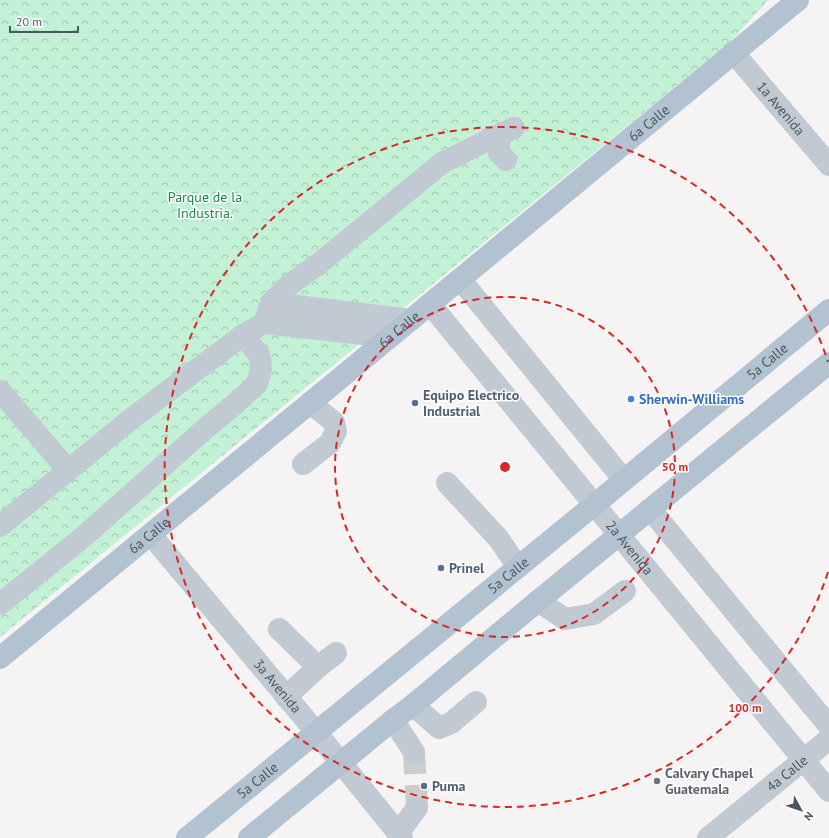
<svg xmlns="http://www.w3.org/2000/svg" width="829" height="838" font-family="'PT Sans',sans-serif">
	<style>
		.park { fill: url(#park-crowns) }
		.lines { fill: none; stroke-linecap: round; stroke-linejoin: round }
		.minor-tunnel { stroke: #caccce; stroke-width: 22; stroke-dasharray: 22 11; stroke-linecap: butt }
		.minor { stroke: #c1cad2; stroke-width: 22 }
		.major { stroke: #b3c2d1; stroke-width: 22 }
		.ring { fill: none; stroke: #d62828; stroke-width: 2; stroke-dasharray: 7 5 }
		.shop-dot { fill: #3f7fe0; stroke: #fff; stroke-width: 1.5 }
		.service-dot { fill: #5c6f8a; stroke: #fff; stroke-width: 1.5 }
		.worship-dot { fill: #6b7280; stroke: #fff; stroke-width: 1.5 }
		.labels { text-anchor: middle; stroke-width: 3; stroke-linejoin: round; paint-order: stroke }
		.street-label { font-size: 14px; fill: #4a5661; stroke: #fff }
		.park-label { font-size: 14px; fill: #17864f; stroke: #fff }
		.service-label { font-size: 14px; font-weight: bold; fill: #4e5e75; stroke: #fff; text-anchor: start }
		.shop-label { font-size: 14px; font-weight: bold; fill: #366cbe; stroke: #fff; text-anchor: start }
		.worship-label { font-size: 14px; font-weight: bold; fill: #5b616d; stroke: #fff; text-anchor: start }
		.centre { fill: #d62828; stroke: #fff; stroke-width: 2 }
		.ring-label { font-size: 12px; text-anchor: middle; font-weight: bold; fill: #d62828; stroke: #fff; stroke-width: 3; stroke-linejoin: round; paint-order: stroke }
	</style>
	<defs>
		<pattern id="park-crowns" width="20" height="18" patternUnits="userSpaceOnUse"><rect width="20" height="18" fill="#c3f1d5"/><path d="M2 6a3 3 0 1 1 6 0M12 15a3 3 0 1 1 6 0" fill="none" stroke="#a0c6b0"/></pattern>
	</defs>
	<rect width="100%" height="100%" fill="#f5f3f3"/>
	<polygon class="park" points="0,0 768,0 730,42 0,637"/>
	<g class="lines">
		<polyline class="minor-tunnel" points="414,752 417,808"/>
		<g class="minor">
			<path id="s1" d="M733,52L829,165"/>
			<polyline points="502,133 499,142 499,153 506,160"/>
			<polyline points="460,279 624,480"/>
			<polyline points="271,303 411,320"/>
			<path id="s2" d="M430,304L829,791"/>
			<polyline points="264,323 271,303 289,285 321,262 442,163 502,133 514,128"/>
			<polyline points="0,391 68,470"/>
			<polyline points="303,464 330,443 336,431 334,422 310,403"/>
			<polyline points="447,483 498,538 518,567"/>
			<polyline points="650,509 829,726"/>
			<polyline points="0,526 131,419 243,335 264,323 390,337"/>
			<path id="s3" d="M151,535L316,732L402,838"/>
			<polyline points="538,601 565,619 594,614 625,591"/>
			<polyline points="0,604 82,538 206,428 234,405 257,384 261,370 260,356 243,335"/>
			<polyline points="279,629 318,667 286,697"/>
			<polyline points="318,667 336,653"/>
			<polyline points="413,705 439,728 451,723 476,702"/>
			<polyline points="393,720 414,752"/>
			<polyline points="398,833 417,808"/>
			<path id="s4" d="M708,838L829,739"/>
		</g>
		<g class="major">
			<path id="s5" d="M0,658L310,403L798,0"/>
			<path id="s6" d="M187,838L594,505L829,310"/>
			<polyline points="249,838 393,720 413,705 538,601 829,363"/>
		</g>
	</g>
	<g class="ring">
		<circle cx="505" cy="467" r="170"/>
		<path d="M828 572A340 340 0 1 1 828 362"/>
	</g>
	<circle class="shop-dot" cx="631" cy="399" r="4"/>
	<g class="service-dot">
		<circle cx="415" cy="403" r="4"/>
		<circle cx="441" cy="568" r="4"/>
		<circle cx="424" cy="786" r="4"/>
	</g>
	<circle class="worship-dot" cx="657" cy="781" r="4"/>
	<g class="labels">
		<g class="street-label">
			<text dy="5" stroke="none"><textPath href="#s1" startOffset="74">1a Avenida</textPath></text>
			<text dy="5" stroke="none"><textPath href="#s5" startOffset="841">6a Calle</textPath></text>
			<text dy="5" stroke="none"><textPath href="#s5" startOffset="517">6a Calle</textPath></text>
			<text dy="5" stroke="none"><textPath href="#s6" startOffset="751">5a Calle</textPath></text>
			<text dy="5" stroke="none"><textPath href="#s5" startOffset="193">6a Calle</textPath></text>
			<text dy="5" stroke="none"><textPath href="#s2" startOffset="315">2a Avenida</textPath></text>
			<text dy="5" stroke="none"><textPath href="#s6" startOffset="415">5a Calle</textPath></text>
			<text dy="5" stroke="none"><textPath href="#s3" startOffset="197">3a Avenida</textPath></text>
			<text dy="5" stroke="none"><textPath href="#s4" startOffset="102">4a Calle</textPath></text>
			<text dy="5" stroke="none"><textPath href="#s6" startOffset="91">5a Calle</textPath></text>
		</g>
		<g class="park-label">
			<text x="205" y="202">Parque de la<tspan x="205" dy="16">Industria.</tspan></text>
		</g>
		<g class="service-label">
			<text x="423" y="400">Equipo Electrico<tspan x="423" dy="16">Industrial</tspan></text>
			<text x="449" y="573">Prinel</text>
			<text x="432" y="791">Puma</text>
		</g>
		<g class="shop-label">
			<text x="639" y="404">Sherwin-Williams</text>
		</g>
		<g class="worship-label">
			<text x="665" y="778">Calvary Chapel<tspan x="665" dy="16">Guatemala</tspan></text>
		</g>
	</g>
	<circle cx="505" cy="467" r="6" class="centre"/>
	<g class="ring-label">
		<text x="675" y="471">50 m</text>
		<text x="745" y="712">100 m</text>
	</g>
	<g transform="translate(801 810) rotate(130)" stroke="#ffffff" stroke-width="3" paint-order="stroke">
	<path d="M0-3L7 15L0 10L-7 15Z" fill="#4a5661"/>
	<text y="-6" font-size="11" font-weight="bold" text-anchor="middle" fill="#4a5661">N</text>
	</g>
	<path d="M10 26v6h68v-6" fill="none" stroke="#4a5661" stroke-width="2"/>
	<text x="16" y="26" font-size="12" fill="#4a5661" stroke="#ffffff" stroke-width="3" paint-order="stroke">20 m</text>
</svg>
